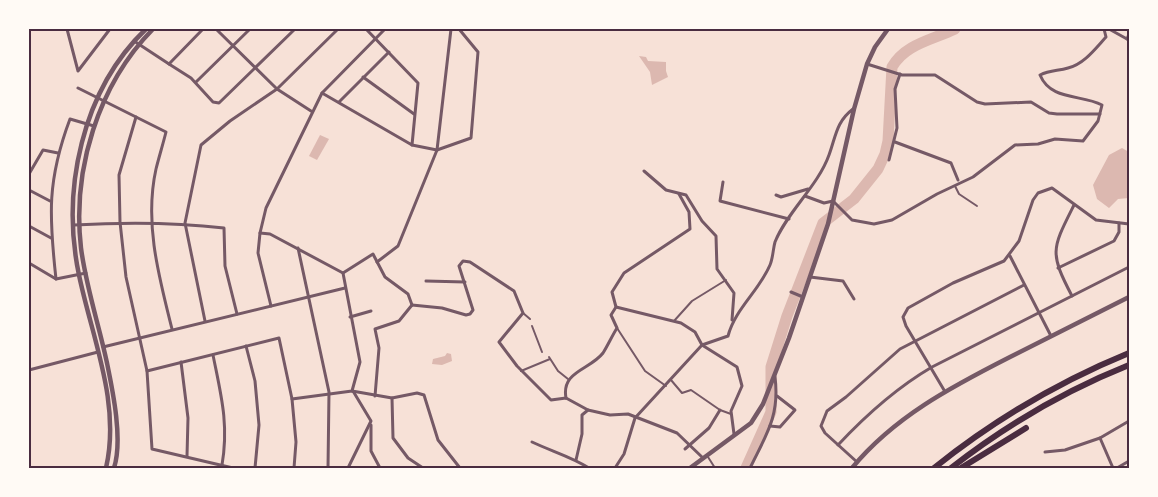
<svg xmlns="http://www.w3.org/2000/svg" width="1158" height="497" font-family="Mulish,sans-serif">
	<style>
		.water { fill: #dcb8b0 }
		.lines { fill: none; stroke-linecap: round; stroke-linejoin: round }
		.river { stroke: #dcb8b0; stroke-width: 11 }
		.service { stroke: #755966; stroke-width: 2 }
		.minor { stroke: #755966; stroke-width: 3 }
		.tertiary { stroke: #755966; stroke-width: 4.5 }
		.motorway { stroke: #4a2c40; stroke-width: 6 }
		.neatline { fill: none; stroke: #4a2c40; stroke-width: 2 }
	</style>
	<rect width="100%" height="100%" fill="#f7e1d7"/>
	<g class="water">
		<polygon points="639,56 646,57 648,61 666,62 666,71 668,77 652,85 650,72"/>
		<polygon points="320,135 329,139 317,160 309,156"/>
		<polygon points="1122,148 1129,152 1129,198 1118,199 1109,208 1097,199 1093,185 1109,155"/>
		<polygon points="447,353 451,354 452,361 442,365 432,364 433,359 445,356"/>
	</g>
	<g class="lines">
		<path class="river" d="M746,468L771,412V367L787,316L823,223L854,199L878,169L885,154L888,141L892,67C905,44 932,40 955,29"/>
		<g class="service">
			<polyline points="955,186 959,194 977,206"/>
			<polyline points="523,313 530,319"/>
			<polyline points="674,321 692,301 726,280"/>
			<polyline points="532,326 542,352"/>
			<polyline points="617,328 645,371 666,386"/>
			<polyline points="549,357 558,371 568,379"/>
			<polyline points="521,371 550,359"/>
			<polyline points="671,380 682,393 691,390 720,410 731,414"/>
			<polyline points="708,457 715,468"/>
		</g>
		<g class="minor">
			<polyline points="67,29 78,71 110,29"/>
			<polyline points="203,29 169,64 191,78 213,102 219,103 295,29"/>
			<polyline points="216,29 277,89 338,29"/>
			<polyline points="1109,29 1127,39"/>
			<polyline points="1129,34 1127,39 1129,40"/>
			<polyline points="134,41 169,64"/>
			<polyline points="867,64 902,75 935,75 977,102 985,104 1031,102 1049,113 1057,114 1100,114"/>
			<polyline points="363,77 414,114"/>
			<polyline points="196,82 250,29"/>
			<path d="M78,88L166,132C163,144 159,157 156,169C144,223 159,277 172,329"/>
			<polyline points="322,93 412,145 418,83 366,29"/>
			<polyline points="339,102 389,52"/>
			<polyline points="136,117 119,175 120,222 126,277 147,371 152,449 233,468"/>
			<polyline points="895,142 951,163 958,180"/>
			<polyline points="412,145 437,150"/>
			<polyline points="437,150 471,138 478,52 459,29"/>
			<polyline points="889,160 897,128 895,89 900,74"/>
			<polyline points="644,171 666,190 686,195 702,221 716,236 717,269 734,293 732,320"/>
			<polyline points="29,174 43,150 58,153"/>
			<polyline points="723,182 720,201 789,219"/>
			<polyline points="29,190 50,201"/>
			<polyline points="776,195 781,197 808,189"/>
			<path d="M805,196L824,203L833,201L852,220L874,224L892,220L937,194L973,177L1015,145L1038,144L1055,139L1083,141L1098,121L1102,105C1081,94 1051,101 1040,75C1050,70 1058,71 1068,68C1084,64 1095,49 1106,37L1104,29"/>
			<path d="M74,225C125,222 173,222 224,228L225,266L237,314"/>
			<polyline points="29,226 51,238"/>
			<polyline points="260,233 270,234 343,273 360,362 352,391 292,399"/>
			<polyline points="298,248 329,392 328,468"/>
			<polyline points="1010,256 1051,336"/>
			<polyline points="377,262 398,246 437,150 451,29"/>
			<polyline points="29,263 56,279"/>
			<polyline points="1058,268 1114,241 1119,232 1119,223"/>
			<path d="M86,273L56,279C49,216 47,180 70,119L94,126"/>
			<polyline points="343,273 373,254 385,277 408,294 412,305"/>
			<polyline points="810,277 843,281 854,299"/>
			<polyline points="426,281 465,282"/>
			<polyline points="791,292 803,297"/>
			<path d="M1072,296C1049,252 1052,249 1074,205"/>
			<polyline points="412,305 442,308 466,315 470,314 473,310 459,266 463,261 470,262 514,291 523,313 499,342 517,366 551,400 566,398 588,410 610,415 628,414 677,433 703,458"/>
			<polyline points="271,306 258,253 260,233 266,208 322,93 385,29"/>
			<polyline points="616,307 681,323 695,332 702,345 737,367 742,386 731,411 734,434"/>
			<polyline points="350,317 371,311"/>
			<polyline points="205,321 185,223 201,145 230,121 277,89 311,111"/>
			<polyline points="246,346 255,381 259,425 255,468"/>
			<polyline points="103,347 345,288"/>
			<path d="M213,355C221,395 229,424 222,465"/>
			<polyline points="181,362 188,418 187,456"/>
			<polyline points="29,370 98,352"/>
			<polyline points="147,371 279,338 292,399 296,442 294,468"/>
			<polyline points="944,390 906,326 903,317 908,308 953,283 1004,261 1019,241 1033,200 1038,193 1052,188 1096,220 1129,224"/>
			<polyline points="352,391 392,398 417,393 424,395 438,440 460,468"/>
			<polyline points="375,396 379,348 375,329 399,321 412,305"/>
			<polyline points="392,398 393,438 408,458 423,468"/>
			<path d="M566,398C561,371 590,370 603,353C608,345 612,336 617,328L611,315L616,307L612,292L624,273L690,229L689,212L679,194"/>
			<polyline points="371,425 371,451 380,468"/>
			<polyline points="770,426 780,427 795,410 777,396"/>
			<path d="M532,442C551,451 572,457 589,468"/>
			<path d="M838,445C867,414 896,388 932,367L1129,267"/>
			<polyline points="685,449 709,428 720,410"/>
			<polyline points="1045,452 1065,450 1100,438"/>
			<polyline points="576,460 582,434 582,415 588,410"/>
			<polyline points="857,462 825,433 821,426 827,411 846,397 900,349 1024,285"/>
			<polyline points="348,468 371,421 353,391"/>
			<path d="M615,468L624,454L635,418L702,345L728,336C735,309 759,291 770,265C773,258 773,249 775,242C787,212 818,186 829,155C836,136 836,122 853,109"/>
			<path d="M750,468C766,435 780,416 775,377"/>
			<polyline points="1113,468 1100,438 1129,421"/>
			<polyline points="1117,468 1129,461"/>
		</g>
		<g class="tertiary">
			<path d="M106,468C121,403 92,338 79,275C61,190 82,90 146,29"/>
			<path d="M114,468C123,440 113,392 107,363C99,325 86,287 81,248C72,170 98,85 153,29"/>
			<polyline points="690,468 751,423 763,404 789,338 828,224 854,109 867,64 875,47 888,29"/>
			<path d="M852,468C894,417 951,387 1010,357C1049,337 1089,317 1129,297"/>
		</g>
		<g class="motorway">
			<path d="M934,468C994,420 1058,382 1129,353"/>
			<path d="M951,468C1006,425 1064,391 1129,365"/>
			<polyline points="961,468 1026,428"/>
		</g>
	</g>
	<rect width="1158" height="497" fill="none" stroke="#fffaf5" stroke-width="60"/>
	<rect x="30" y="30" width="1098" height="437" class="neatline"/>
</svg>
